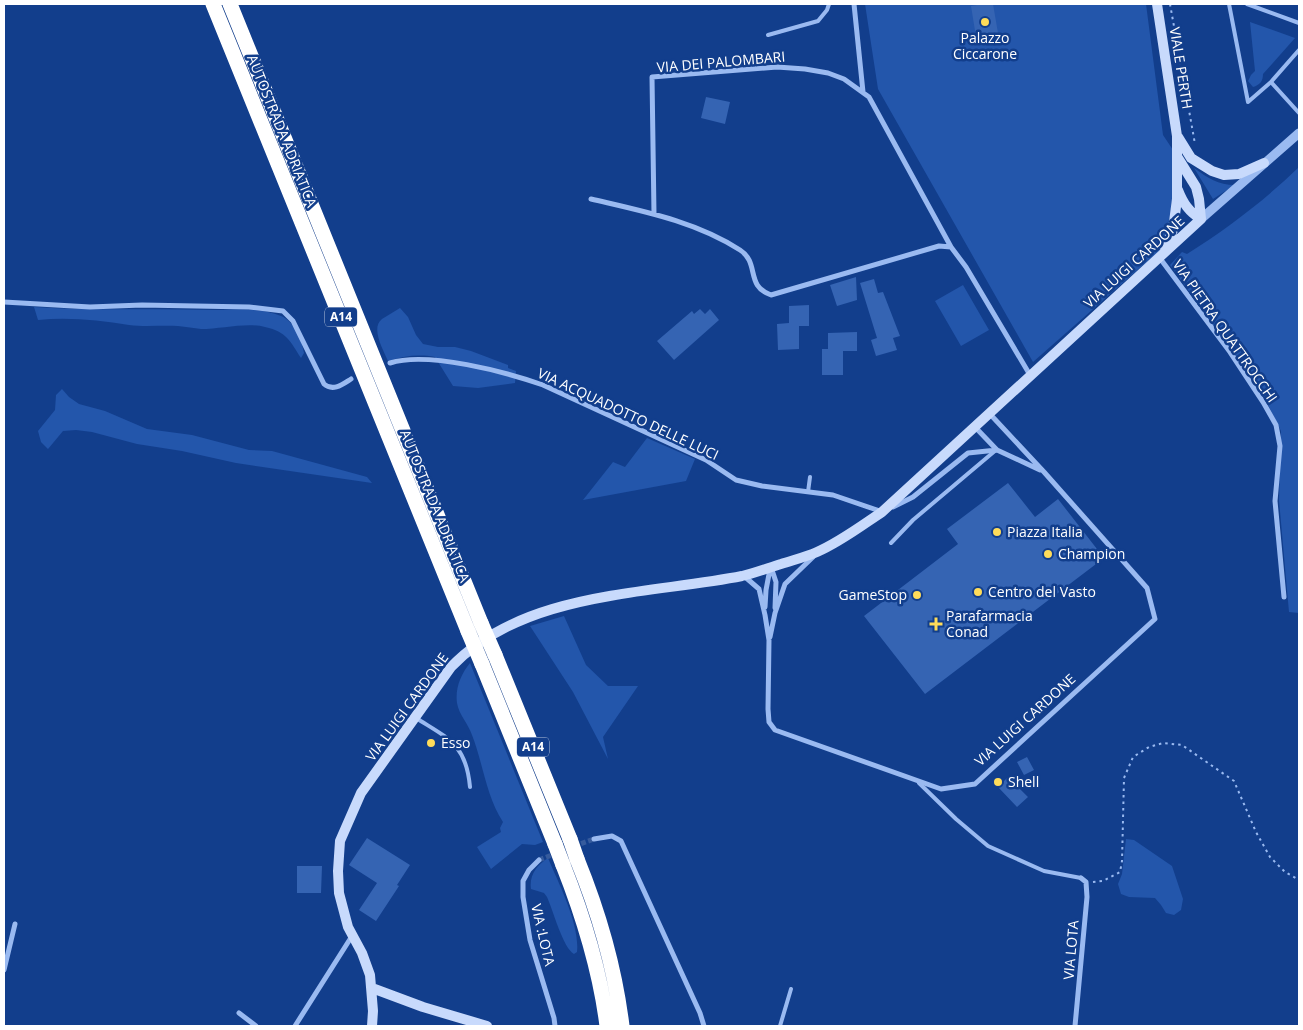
<svg xmlns="http://www.w3.org/2000/svg" width="1303" height="1030" font-family="'Open Sans',sans-serif">
  <style>
    .green { fill: #2356ab }
    .building { fill: #3564b3 }
    .lines { fill: none; stroke-linecap: round; stroke-linejoin: round }
    .minor-tunnel { stroke: #365b9d; stroke-width: 5; stroke-dasharray: 5 2.5; stroke-linecap: butt }
    .path { stroke: #9abaf1; stroke-width: 2; stroke-dasharray: 2.5 4; stroke-linecap: butt }
    .service { stroke: #9abaf1; stroke-width: 4 }
    .minor { stroke: #9abaf1; stroke-width: 5 }
    .tertiary { stroke: #9abaf1; stroke-width: 9 }
    .secondary { stroke: #c8dafc; stroke-width: 10 }
    .motorway { stroke: #fff; stroke-width: 15 }
    .motorway-bridge { stroke: #fff; stroke-width: 15 }
    .poi-dot { fill: #ffdc5a; stroke: #123e8c; stroke-width: 2 }
    .labels { text-anchor: middle; stroke-width: 5; stroke-linejoin: round; paint-order: stroke }
    .shield { fill: #123e8c; stroke: #b8c5dc; stroke-width: 1 }
    .shield-label { font-size: 12px; font-weight: bold; fill: #fff }
    .poi-label { font-size: 14px; fill: #fff; stroke: #123e8c; text-anchor: start }
    .street-label { font-size: 14px; fill: #fff; stroke: #123e8c }
  </style>
  <rect width="100%" height="100%" fill="#123e8c"/>
  <path class="green" d="M865,4h281l17,131 14,21 -10,88 -134,118 -155,-273z
    M1250,22l45,16 -32,36c0,7 -3,11 -10,13l-5,-6 3,-6 4,-4z
    M1299,167v446l-10,-1 -10,-112 2,-69 -19,-38 -92,-128 12,-13 5,2c41,-26 78,-54 112,-87z
    M1194,168c14,10 24,17 41,17l-22,14z
    M963,285l26,45 -28,16 -26,-45z
    M34,307c59,4 119,1 179,3 21,0 48,-3 68,6 13,5 21,24 23,37l-3,5c-11,-17 -14,-26 -36,-31 -18,-5 -44,2 -64,2 -7,-1 -15,-2 -23,-3 -16,-1 -33,1 -49,-1 -30,-5 -61,-8 -91,-5z
    M400,308l8,9 8,18 7,9 15,3h17l16,4 37,14v3l8,3 -1,12 -37,5 -25,-2 -18,-29c-17,-3 -31,-1 -47,4 -4,-10 -18,-33 -6,-42 6,-4 12,-7 18,-11z
    M62,389l7,8 10,7 26,7 42,18 45,6 57,15 23,1 95,26 5,6 -136,-20 -54,-12 -45,-7 -45,-12 -16,-2 -13,1 -15,18 -7,-7 -3,-11 17,-21 1,-15z
    M647,438l48,21 -9,22 -103,19 30,-38 12,5z
    M564,616l22,49 22,21h30l-35,51 5,22 -35,-67 -43,-66z
    M470,663l73,179 -8,3 -13,-1 -31,25 -14,-22 24,-15 -1,-4 3,-6c-17,-26 -20,-59 -31,-87 -4,-12 -13,-20 -15,-32 -2,-15 4,-29 13,-40z
    M1126,839l8,1 38,26 11,33 -2,11 -7,5 -8,-2 -5,-8 -6,-7 -26,-1 -8,-3 -3,-10 4,-10z
    M548,858c11,26 32,67 29,94l-3,2c-11,-6 -21,-44 -27,-57l-3,-4 -13,-4c-2,-14 6,-24 17,-31z"/>
  <path class="building" d="M983,4h10l6,35 -22,4 -6,-37z
    M706,97l24,5 -5,22 -24,-6z
    M856,277l1,23 -20,6 -7,-21z
    M874,279l4,14 5,-1 17,44 -7,2 4,12 -21,6 -5,-16 6,-2 -17,-55z
    M809,305v21h-10v23l-21,1 -1,-26 12,-1v-17z
    M700,309l5,5 5,-5 9,11 -45,40 -17,-19 35,-30 2,3z
    M857,332v19h-14v24h-21v-26h6v-16z
    M1008,483l27,34 23,-18 46,59 -179,136 -61,-78 94,-72 -11,-15z
    M1027,757l7,13 -10,5 -7,-13z
    M1008,777l20,20 -11,10 -19,-20z
    M367,838l43,27 -13,20 2,1 -23,35 -17,-11 18,-27 -28,-18z
    M297,866h25l-1,27h-24z"/>
  <g class="lines">
    <path class="minor-tunnel" d="M574,846l20,-7
      M539,860l18,-7"/>
    <path class="path" d="M1170,4l25,140
      M1093,882l10,-1 17,-9 2,-11 2,-83 9,-21 16,-10 14,-4 19,2 52,36 22,51 14,25 15,15 14,8"/>
    <path class="service" d="M1229,4l19,98 23,-20 28,-32
      M1247,4l52,19
      M768,35l50,-14 9,-11 2,-6
      M1271,82l28,31
      M808,492l2,-15
      M891,543l22,-23 83,-70
      M416,718c33,21 50,26 54,69
      M919,783l37,36 32,27 56,25 37,7
      M780,1026l11,-37"/>
    <path class="minor" d="M854,4l9,88
      M591,199c51,12 104,22 149,51 20,13 5,36 31,45l168,-49 12,1 15,20 64,108
      M654,214l-2,-137 125,-10 28,2 23,4 16,6 25,18 82,150
      M1159,257l71,95 33,50 13,23 4,21 -5,55 9,96
      M4,302l86,5 52,-2 107,2 34,4 10,10 31,63c9,8 19,0 27,-5
      M390,363c38,-12 116,9 153,22l163,75 30,20 26,6 71,9 47,16
      M975,427l22,23 43,20
      M893,507l20,-10 55,-44 29,-3
      M771,567l5,15 -1,26
      M744,576l15,13 6,26 4,25 -1,69 1,13 6,8 166,59 34,-5 180,-165 -8,-31 -103,-116 -55,-59
      M765,607l1,-17 4,-21
      M770,637l5,-24 10,-29 28,-27
      M594,839l18,-3 9,5 79,172 4,13
      M539,860l-10,10 -6,11v16l7,43 24,78 1,8
      M4,970l11,-46
      M239,1013l17,13
      M295,1026l57,-90
      M1075,1026l12,-129 -1,-15 -5,-4"/>
    <path class="tertiary" d="M1201,219l98,-86"/>
    <path class="secondary" d="M1157,4l20,132v63l-4,31 -8,18
      M1178,137l13,21 21,13 12,4 15,-1 25,-11
      M1178,158l18,29 3,12 2,20
      M1178,190c5,13 11,22 23,29
      M372,988l51,19 64,19
      M372,1026l1,-15 -3,-36 -8,-22 -14,-26 -9,-34 -1,-22 2,-30 21,-48 90,-126c73,-76 195,-72 291,-91 13,-3 26,-8 39,-12 12,-4 25,-7 36,-12 23,-10 44,-26 65,-40l319,-293"/>
    <path class="motorway" d="M213,4l255,627
      M230,4l251,619
      M495,655l75,184
      M482,664l73,180
      M577,859c22,54 38,109 45,167
      M563,865c21,53 37,105 44,161"/>
    <path class="motorway-bridge" d="M481,623l14,32
      M468,631l14,33
      M570,839l7,20
      M555,844l8,21"/>
  </g>
  <g class="poi-dot">
    <circle cx="985" cy="22" r="5"/>
    <circle cx="997" cy="532" r="5"/>
    <circle cx="1048" cy="554" r="5"/>
    <circle cx="978" cy="592" r="5"/>
    <circle cx="917" cy="595" r="5"/>
    <path d="M933.5 616.5h5v5h5v5h-5v5h-5v-5h-5v-5h5z"/>
    <circle cx="431" cy="743" r="5"/>
    <circle cx="998" cy="782" r="5"/>
  </g>
  <g class="labels">
    <g class="shield">
      <rect x="325" y="307.5" width="32" height="19" rx="4"/>
      <rect x="517" y="737.5" width="32" height="19" rx="4"/>
    </g>
    <g class="shield-label">
      <text x="341" y="321">A14</text>
      <text x="533" y="751">A14</text>
    </g>
    <g class="poi-label">
      <text x="985" y="43" text-anchor="middle">Palazzo<tspan x="985" dy="16">Ciccarone</tspan></text>
      <text x="1007" y="537">Piazza Italia</text>
      <text x="1058" y="559">Champion</text>
      <text x="988" y="597">Centro del Vasto</text>
      <text x="907" y="600" text-anchor="end">GameStop</text>
      <text x="946" y="621">Parafarmacia<tspan x="946" dy="16">Conad</tspan></text>
      <text x="441" y="748">Esso</text>
      <text x="1008" y="787">Shell</text>
    </g>
    <g class="street-label">
      <text transform="translate(721 62) rotate(-5)" y="5">VIA DEI PALOMBARI</text>
      <text transform="translate(1181 68) rotate(81)" y="5">VIALE PERTH</text>
      <text transform="translate(282 131) rotate(68)" y="5">AUTOSTRADA ADRIATICA</text>
      <text transform="translate(1134 262) rotate(-42)" y="5">VIA LUIGI CARDONE</text>
      <text transform="translate(1225 331) rotate(55)" y="5">VIA PIETRA QUATTROCCHI</text>
      <text transform="translate(628 414) rotate(25)" y="5">VIA ACQUADOTTO DELLE LUCI</text>
      <text transform="translate(435 506) rotate(68)" y="5">AUTOSTRADA ADRIATICA</text>
      <text transform="translate(407 707) rotate(-54)" y="5">VIA LUIGI CARDONE</text>
      <text transform="translate(1025 720) rotate(-42)" y="5">VIA LUIGI CARDONE</text>
      <text transform="translate(543 935) rotate(77)" y="5">VIA :LOTA</text>
      <text transform="translate(1071 950) rotate(-85)" y="5">VIA LOTA</text>
    </g>
  </g>
  <rect width="1303" height="1030" fill="none" stroke="#ffffff" stroke-width="10"/>
</svg>
